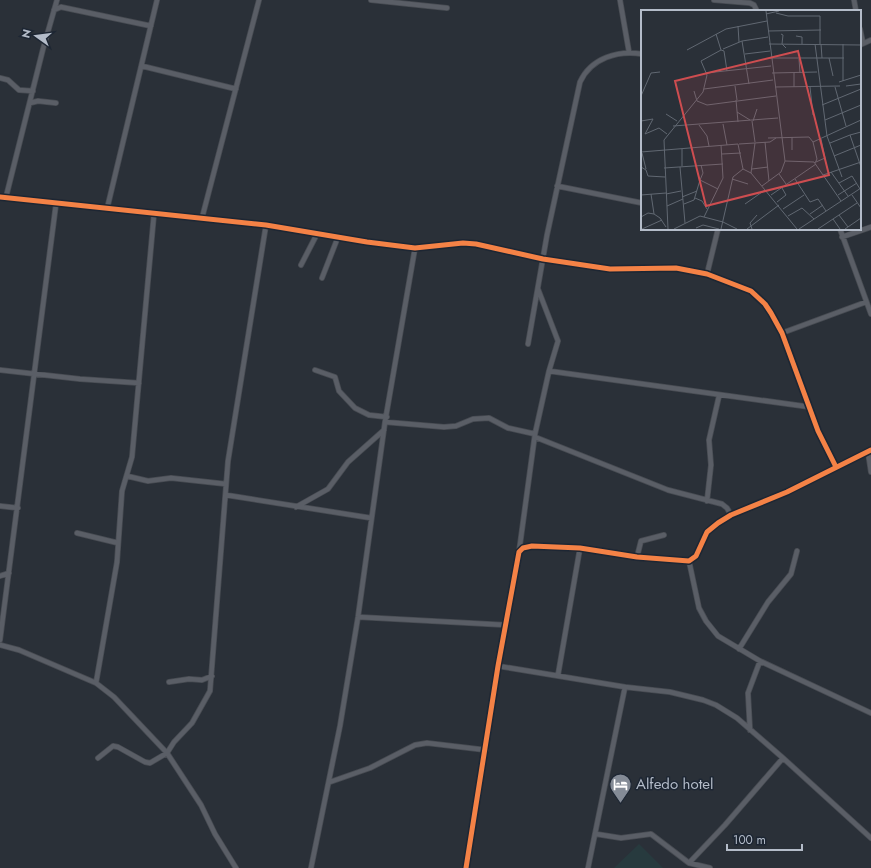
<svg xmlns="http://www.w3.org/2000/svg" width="871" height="868" font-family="Jost,sans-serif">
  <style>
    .green { fill: #273a3e }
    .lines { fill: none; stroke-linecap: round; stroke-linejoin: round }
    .minor-casing { stroke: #484c53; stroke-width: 6 }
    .tertiary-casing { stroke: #484c53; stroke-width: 7 }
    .minor { stroke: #5a5e66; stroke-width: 4.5 }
    .tertiary { stroke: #5a5e66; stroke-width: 5.5 }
    .cycleway-casing { stroke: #1d2633; stroke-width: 8 }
    .cycleway { stroke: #f48246; stroke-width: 5 }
    .labels { text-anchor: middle; stroke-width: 3; stroke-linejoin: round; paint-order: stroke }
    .poi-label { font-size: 15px; fill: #b4bcc9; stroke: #1d2633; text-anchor: start }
    .inset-road { fill: none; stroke: #616872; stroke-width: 1 }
    .view { fill: #ce4d50; fill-opacity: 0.15; stroke: #ce4d50; stroke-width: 2 }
    .inset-edge { fill: none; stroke: #b4bcc9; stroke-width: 2 }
  </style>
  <rect width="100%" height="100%" fill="#2a3038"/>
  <path class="green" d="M639,844l24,24h-49z"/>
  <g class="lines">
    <defs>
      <path id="minor" d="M371,0l76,8
        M620,0l9,52
        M714,0l36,3 4,2 3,6
        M854,0l2,11
        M54,10l7,-3 90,19
        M860,29l3,14
        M860,45l11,-5
        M142,66l94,23
        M0,78l8,2 11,10 14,1
        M30,103l8,-2 18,2
        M557,186l85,17
        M0,197l266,28 101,17 48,6 48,-5 13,1 67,15 67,10 66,-1 31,6 44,17 14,13 6,9 11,20 36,98 18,36
        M6,197l37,-148 14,-49
        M107,209l50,-209
        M202,218l57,-218
        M840,229l31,85
        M842,237l29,-10
        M301,265l16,-31
        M707,274l11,-45
        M322,278l16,-41
        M782,333l84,-31
        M528,344l19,-109 33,-153c11,-24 38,-32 62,-28
        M0,370l80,9 59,4
        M315,370l20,7 4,14 16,17 14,7 18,2
        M549,371l261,36
        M385,422l59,5 12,-1 17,-7 16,-1 19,10 27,6
        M535,437l133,53 54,14 5,4 4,7
        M868,452l3,20
        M127,476l21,5 23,-3 55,6
        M226,495l145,23
        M707,501l4,-36 -2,-25 10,-44
        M0,506l18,2
        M296,507l32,-18 20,-27 36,-32
        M77,533l41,10
        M519,552l16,-118 14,-63 9,-30 -20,-52
        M637,557l4,-16 23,-6
        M689,561l10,47 7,13 12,15 42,25 111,52
        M0,576l9,-3
        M358,617l148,8
        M0,640l56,-436
        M0,645l19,5 77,33 18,14 53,56 34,52 14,29 21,34
        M739,649l29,-47 23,-28 6,-23
        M498,666l127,21 45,5 33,8 13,5 21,13 46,40 88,80
        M558,675l22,-127
        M169,682l20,-3 13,1 10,-4
        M96,683l21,-121 5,-71 10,-34 22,-243
        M750,730l-2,-37 12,-32
        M98,758l15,-12 5,1 27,15 5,1 17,-10 7,-11 18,-19 18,-32 18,-230 38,-236
        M330,782l40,-14 45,-23 12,-2 59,7
        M596,834l25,4 30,-4 38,29 36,-38 58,-67
        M689,863l21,5
        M311,868l29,-142 18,-109 27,-195 30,-174
        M588,868l37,-181"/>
      <path id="tertiary" d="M466,868l32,-202 21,-114 4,-4 9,-2 48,2 57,9 52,4 7,-5 11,-24 11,-9 13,-8 56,-23 84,-42"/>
    </defs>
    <use href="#minor" class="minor-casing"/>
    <use href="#tertiary" class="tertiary-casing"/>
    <use href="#minor" class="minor"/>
    <use href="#tertiary" class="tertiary"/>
    <defs>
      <path id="cycleway" d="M0,197l266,28 101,17 48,6 48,-5 13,1 67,15 67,10 66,-1 31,6 44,17 14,13 6,9 11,20 36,98 18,36
        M466,868l32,-202 21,-114 4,-4 9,-2 48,2 57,9 52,4 7,-5 11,-24 11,-9 13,-8 56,-23 84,-42"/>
    </defs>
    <use href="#cycleway" class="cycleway-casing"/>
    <use href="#cycleway" class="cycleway"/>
  </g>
  <defs>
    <symbol id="hotel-pin" viewBox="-11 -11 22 30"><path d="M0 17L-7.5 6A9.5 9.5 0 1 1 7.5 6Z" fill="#848b96" stroke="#1d2633"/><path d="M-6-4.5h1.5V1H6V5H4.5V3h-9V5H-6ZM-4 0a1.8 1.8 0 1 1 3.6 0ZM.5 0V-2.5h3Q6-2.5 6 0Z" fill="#fff"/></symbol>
  </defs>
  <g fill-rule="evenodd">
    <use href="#hotel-pin" x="608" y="772" width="25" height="34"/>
  </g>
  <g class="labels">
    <g class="poi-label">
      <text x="636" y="789">Alfedo hotel</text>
    </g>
  </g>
  <g transform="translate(641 10)">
    <rect width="220" height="220" fill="#2a3038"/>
    <path class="inset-road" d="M135,3l12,3h32v28M125,4l13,-3M97,16l1,16M127,21l53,-1M140,24l2,1 -1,9 4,4M155,26l6,1v7M128,34l92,1M174,34l12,92 15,41M180,34l1,14M202,34v37M82,39l19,-8M46,40l39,-21 41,-8M80,40l3,1 3,20M104,44l25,-3M129,48h74M188,48l4,18M158,49l1,14M65,63l65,-7M131,63l45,-1M153,63v14M198,72l22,-7M108,74l-7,-43 26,-4M94,76l2,14M205,76l15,-2M134,77l65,-1M169,77l3,28M194,77l11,39M63,79l69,-9M53,81l3,10 10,4 69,-9M0,86l10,-23 9,-1M95,90l2,22M181,95l39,-16M96,102l13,8M25,104l11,7M184,110l36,-15M0,111l12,-2 -8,15 14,-6 8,6M111,111l3,21M112,111l4,-12M82,114l4,21M58,115l8,11 2,10M32,116l105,-8M220,122l-11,3 11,32M151,127v13M127,128l41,-1 4,5 4,17 -2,4M124,132l4,39M172,132l48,-22M189,133l20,-8M98,134l31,-2 6,-4M41,139v17M0,142l97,-8 5,25 8,4 46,56M1,143l4,16M81,144l19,-1M193,146l27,-11M144,151l29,1 27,39M175,152l9,-4 -4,-19M60,155l2,8 -3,7 18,9M0,157l5,3 2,6 17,1M39,157l5,56M23,158l59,-4M111,159l16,-2M190,162l17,24M110,163l4,-30M138,164l7,10M182,165l38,-13M91,169l16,5M154,169l15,23 8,-3 8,12M198,173l13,-7 8,13M121,176l19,-14 4,-11 -19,-150M10,184l3,20M25,184l15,-3M0,185l25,-2M130,185l45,-31M197,185l19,-12M211,185l9,13M41,187l15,-6M54,188l7,3 5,8M136,192l9,-7 -4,-7M43,194l10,-4 6,-20M104,194l20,-14M26,196l16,-7M142,199l21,-14M169,204l13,-9M198,205l9,12M147,206l14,-8 12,11M0,207l7,-4 6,1 6,4 6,9M63,207l19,-39 -2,-33M192,209l7,10M55,218l7,-3 16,4M1,219l20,-9M27,219l-4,-89 39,-48 4,-17 -6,-14 20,-11 -5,-16M33,219l26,-13 23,6 14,7M80,219l12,-52 10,-8M106,219l32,-24M111,219l-2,-6 7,-8M158,219l62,-41M177,219l39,-26M204,219l16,-11"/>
    <path class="view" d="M157,41l31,124 -123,31 -31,-125z"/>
    <rect width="220" height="220" class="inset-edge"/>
  </g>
  <g transform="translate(36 36) rotate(284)" stroke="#1d2633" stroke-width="3" paint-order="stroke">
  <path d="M0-3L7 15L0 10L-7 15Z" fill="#b4bcc9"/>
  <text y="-6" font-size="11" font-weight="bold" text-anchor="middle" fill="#b4bcc9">N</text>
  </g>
  <path d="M727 844v6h75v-6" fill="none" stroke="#b4bcc9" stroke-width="2"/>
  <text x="733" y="844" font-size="12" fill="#b4bcc9" stroke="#1d2633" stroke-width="3" paint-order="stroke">100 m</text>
</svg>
